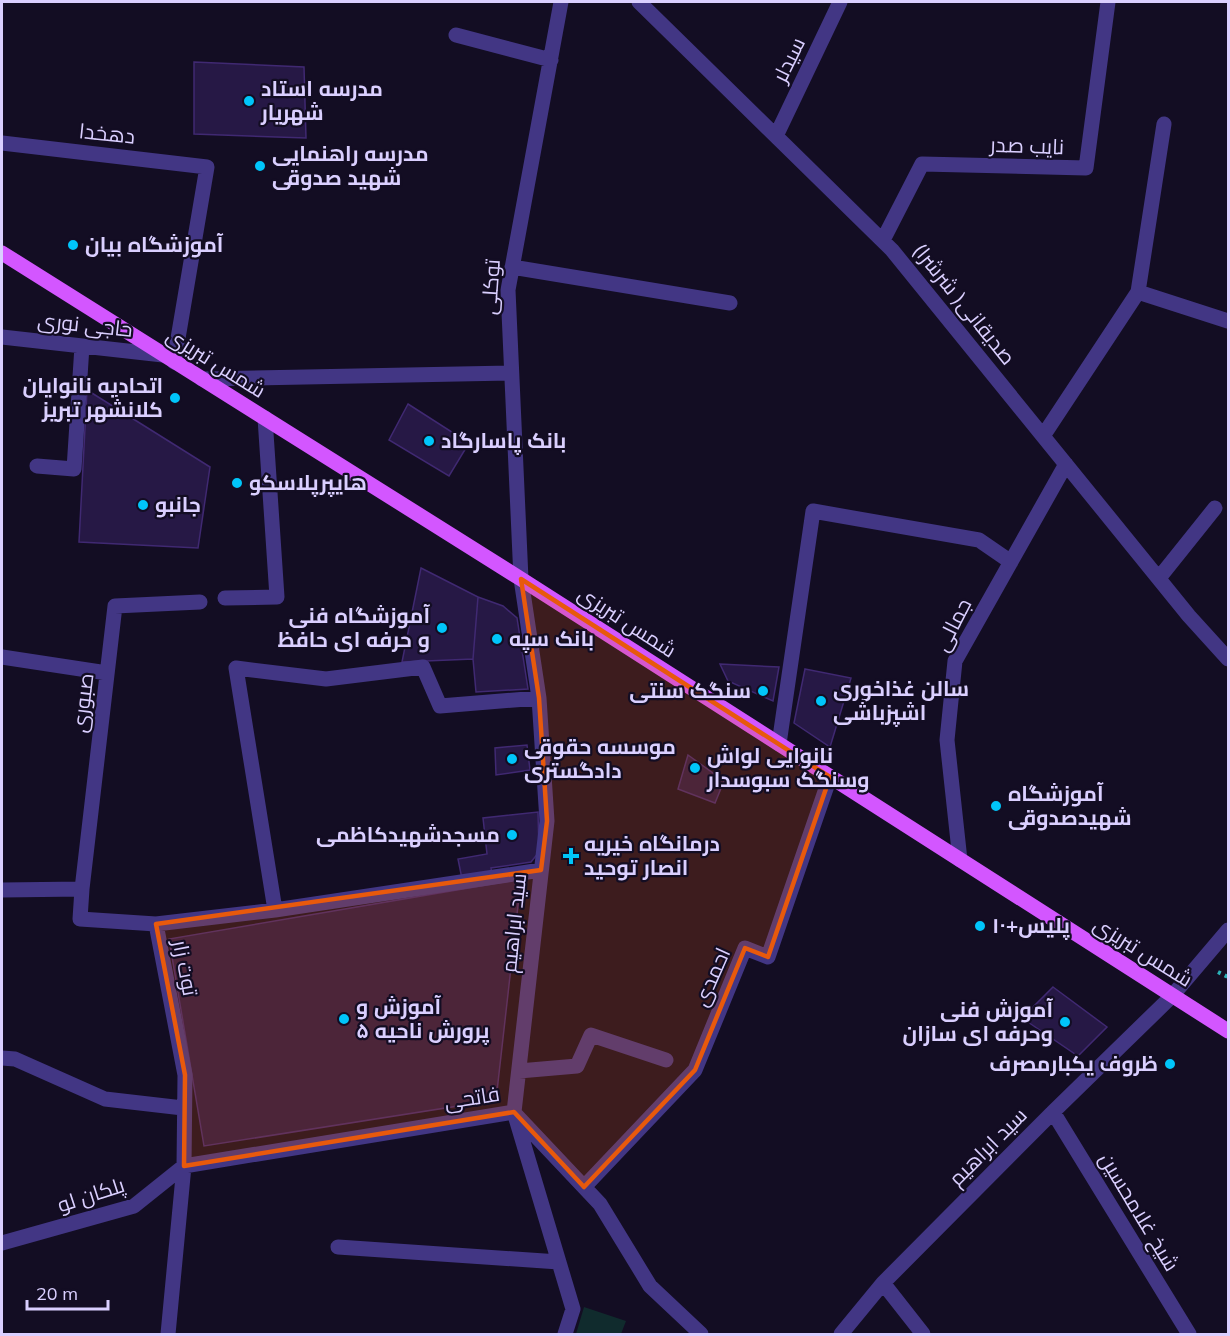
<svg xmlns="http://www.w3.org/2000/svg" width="1230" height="1336" font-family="Mulish,Cairo,sans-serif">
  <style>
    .green { fill: #102b2d }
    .building { fill: #261845; stroke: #402972; stroke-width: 1.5 }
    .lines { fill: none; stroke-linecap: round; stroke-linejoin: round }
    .path { stroke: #2ab1b8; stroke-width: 4; stroke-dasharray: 3 4.5; stroke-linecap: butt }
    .minor { stroke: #423684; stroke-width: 15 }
    .major { stroke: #d356ff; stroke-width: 15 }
    .marked { fill: #e8590c; fill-opacity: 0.2; stroke: #e8590c; stroke-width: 4.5; stroke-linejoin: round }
    .poi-dot { fill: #00c5fa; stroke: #130d23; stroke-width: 2 }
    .labels { text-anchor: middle; stroke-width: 4.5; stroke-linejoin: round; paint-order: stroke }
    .street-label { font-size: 21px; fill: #dacfff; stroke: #130d23 }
    .poi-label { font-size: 21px; font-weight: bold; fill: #dacfff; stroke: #130d23; text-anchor: start }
  </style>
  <rect width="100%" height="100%" fill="#130d23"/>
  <path class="green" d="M584,1307l42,14 -5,13h-45z"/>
  <path class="building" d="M194,62l110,5 2,71 -112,-4z
    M87,390l123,77 -12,81 -119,-6z
    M408,404l61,39 -20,33 -60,-36z
    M421,568l57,29 -5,62 -71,3z
    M478,597l25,9 14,12 11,71 -52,3 -3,-33z
    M720,664l59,3 -6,34 -45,-20z
    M805,669l46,9 -21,69 -36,-24z
    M527,745l3,25 -34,5 -1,-27z
    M688,755l36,26 -9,22 -37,-14z
    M538,812l1,40 -8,10 -40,6 1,6 -30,5 -4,-20 29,-5 -4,-36z
    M521,879l-25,221 -292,46 -35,-207z
    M1053,987l54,40 -29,29 -56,-38z"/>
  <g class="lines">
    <path class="path" d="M1218,972l10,5"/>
    <path class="minor" d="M561,2l-53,288 13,289 18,119 8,123 -33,291 59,197 -8,25
      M639,2l253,248 297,366 39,43
      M456,35l95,25
      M776,136l64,-134
      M2,143l205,24 -33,195
      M883,240l39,-76 164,4 22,-166
      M512,267l218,36
      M1138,292l90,29
      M2,337l161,18
      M202,379l309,-6
      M1043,436l95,-144 26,-168
      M37,466l37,3 8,-123
      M1159,578l56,-70
      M225,598l52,-1 -12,-179
      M2,657l105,16
      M779,744l34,-233 166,29 32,22
      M960,860l-13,-120 8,-79 111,-197
      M82,889l33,-283 85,-4
      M2,890l80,-1 -2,30 76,5
      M275,910l-39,-242 90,11 97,-12 17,39 99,-8
      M2,1058l13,1 90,40 78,9
      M519,1071l58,-5 14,-31 75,25
      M1053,1112l136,222
      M516,1115l84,89 50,82 51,48
      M584,1187l111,-117 50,-122 23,9 62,-180
      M2,1243l132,-37 50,-40 330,-54
      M338,1247l221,15
      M883,1283l40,51
      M168,1334l16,-168 1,-91 -29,-151 119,-14 266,-40
      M841,1334l42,-51 170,-171 119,-116 56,-66"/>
    <path class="major" d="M2,253l519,326 707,452"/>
  </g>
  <path class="marked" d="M521,579l309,198 -62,180 -23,-9 -50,122 -111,117 -70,-75 -330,54 1,-91 -29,-151 385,-54 6,-49 -8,-123z"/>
  <g class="poi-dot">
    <circle cx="249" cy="101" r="6"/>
    <circle cx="260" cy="166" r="6"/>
    <circle cx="73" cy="245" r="6"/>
    <circle cx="175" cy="398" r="6"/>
    <circle cx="429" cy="441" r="6"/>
    <circle cx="237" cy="483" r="6"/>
    <circle cx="143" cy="505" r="6"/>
    <circle cx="442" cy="628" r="6"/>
    <circle cx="497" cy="639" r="6"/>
    <circle cx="763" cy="691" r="6"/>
    <circle cx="821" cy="701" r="6"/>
    <circle cx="512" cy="759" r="6"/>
    <circle cx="695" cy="768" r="6"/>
    <circle cx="996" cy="806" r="6"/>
    <circle cx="512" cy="835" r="6"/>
    <path d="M568 847h6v6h6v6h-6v6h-6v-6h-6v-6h6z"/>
    <circle cx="980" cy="926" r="6"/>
    <circle cx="344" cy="1019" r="6"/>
    <circle cx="1065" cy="1022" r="6"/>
    <circle cx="1170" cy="1064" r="6"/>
  </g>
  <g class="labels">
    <g class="street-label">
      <text transform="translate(789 60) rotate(-64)" y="7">سیدلر</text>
      <text transform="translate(107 134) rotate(6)" y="7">دهخدا</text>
      <text transform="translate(1027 146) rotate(2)" y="7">نایب صدر</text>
      <text transform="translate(491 287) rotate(-86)" y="7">توکلی</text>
      <text transform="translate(964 304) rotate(51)" y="7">(شرشرا )صدیقانی</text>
      <text transform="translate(85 325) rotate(6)" y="7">حاجی نوری</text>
      <text transform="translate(216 363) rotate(32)" y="7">شمس تبریزی</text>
      <text transform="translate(627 622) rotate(33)" y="7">شمس تبریزی</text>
      <text transform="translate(953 625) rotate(-63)" y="7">جمالی</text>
      <text transform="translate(83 703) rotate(-83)" y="7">صبوری</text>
      <text transform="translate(514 923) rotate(-84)" y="7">سید ابراهیم</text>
      <text transform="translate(1143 952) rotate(32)" y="7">شمس تبریزی</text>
      <text transform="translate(185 968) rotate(79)" y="7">توت زار</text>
      <text transform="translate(712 977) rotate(-66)" y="7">احمدی</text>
      <text transform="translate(472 1098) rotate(-9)" y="7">فاتحی</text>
      <text transform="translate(988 1147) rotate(-45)" y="7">سید ابراهیم</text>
      <text transform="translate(91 1195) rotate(-18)" y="7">پلکان لو</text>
      <text transform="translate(1139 1212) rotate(59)" y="7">شیخ غلامحسین</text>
    </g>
    <g class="poi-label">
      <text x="261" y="96">مدرسه استاد<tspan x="261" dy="24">شهریار</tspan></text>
      <text x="272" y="161">مدرسه راهنمایی<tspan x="272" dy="24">شهید صدوقی</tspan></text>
      <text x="85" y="252">آموزشگاه بیان</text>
      <text x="163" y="393" text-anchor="end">اتحادیه نانوایان<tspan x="163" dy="24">کلانشهر تبریز</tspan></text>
      <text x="441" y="448">بانک پاسارگاد</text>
      <text x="249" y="490">هایپرپلاسکو</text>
      <text x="155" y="512">جانبو</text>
      <text x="430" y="623" text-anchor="end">آموزشگاه فنی<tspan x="430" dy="24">و حرفه ای حافظ</tspan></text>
      <text x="509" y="646">بانک سپه</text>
      <text x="833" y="696">سالن غذاخوری<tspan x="833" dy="24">اشپزباشی</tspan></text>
      <text x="751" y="698" text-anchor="end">سنگک سنتی</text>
      <text x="524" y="754">موسسه حقوقی<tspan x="524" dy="24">دادگستری</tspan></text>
      <text x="707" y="763">نانوایی لواش<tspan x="707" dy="24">وسنگک سبوسدار</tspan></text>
      <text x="1008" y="801">آموزشگاه<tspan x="1008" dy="24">شهیدصدوقی</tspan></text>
      <text x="500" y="842" text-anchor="end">مسجدشهیدکاظمی</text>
      <text x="584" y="851">درمانگاه خیریه<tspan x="584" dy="24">انصار توحید</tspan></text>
      <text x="992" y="933">پلیس+۱۰</text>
      <text x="356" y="1014">آموزش و<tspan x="356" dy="24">پرورش ناحیه ۵</tspan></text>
      <text x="1053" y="1017" text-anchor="end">آموزش فنی<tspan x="1053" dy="24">وحرفه ای سازان</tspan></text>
      <text x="1158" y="1071" text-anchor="end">ظروف یکبارمصرف</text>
    </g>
  </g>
  <rect width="1230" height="1336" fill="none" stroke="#dacfff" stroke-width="6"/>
  <path d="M27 1300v9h81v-9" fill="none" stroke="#dacfff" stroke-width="3"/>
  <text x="36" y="1300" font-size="18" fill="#dacfff" stroke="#130d23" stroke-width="4.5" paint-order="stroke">20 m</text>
</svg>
